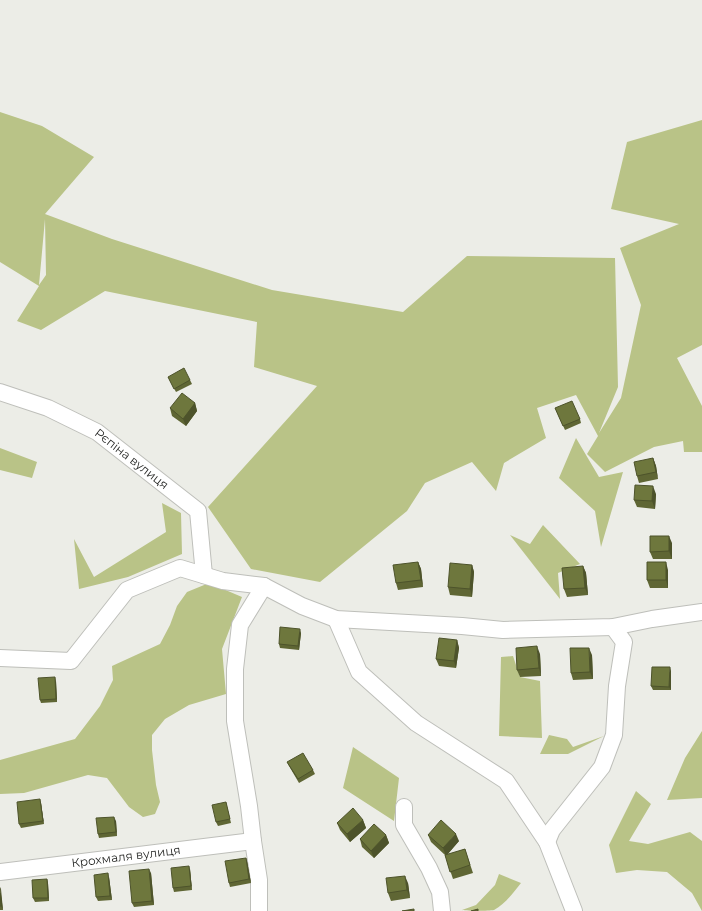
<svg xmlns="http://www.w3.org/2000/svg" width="702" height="911" font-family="Montserrat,sans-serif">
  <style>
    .forest { fill: #b9c387; fill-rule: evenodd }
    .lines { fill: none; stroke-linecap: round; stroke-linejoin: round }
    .minor-casing { stroke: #bebfba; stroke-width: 18 }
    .minor { stroke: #fff; stroke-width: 16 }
    .wall { fill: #5f6634 }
    .shaded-wall { fill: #4d532b }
    .building { fill: #6e773d; stroke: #4d532b }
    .labels { text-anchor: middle; stroke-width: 3; stroke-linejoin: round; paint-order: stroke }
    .street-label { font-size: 12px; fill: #1f201e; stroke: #f9fbf5 }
  </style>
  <rect width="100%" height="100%" fill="#ecede7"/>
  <path class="forest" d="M0,112l42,14 52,31 -49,57 67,25 160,51 131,22 64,-56 148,2 3,129 -19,46 22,-35 20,-93 -21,-57 59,-24 -68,-15 16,-67 75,-22v225l-25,13 25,48v46h-18l-1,-11 -29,6 -49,25 -18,-18 11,-18 -22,-41 -39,13 9,30 -42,25 -8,28 -24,-29 -47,21 -18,28 -87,71 -69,-13 -43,-62 109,-121 -63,-19 3,-45 -152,-31 -64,39 -24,-9 22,-35 -39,-24zM45,219l1,56 -7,10z
    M576,438l23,39 24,-5 -22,75 -6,-36 -36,-33z
    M0,448l37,14 -5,16 -32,-8z
    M162,503l19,10 1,41 -54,23 -49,12 -5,-50 20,38 72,-45z
    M543,525l37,39 -22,9 2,26 -50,-64 20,9z
    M209,583l33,14 -20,52 4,45 -37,11 -24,14 -13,16v15l4,35 4,17 -5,12 -12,3 -14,-10 -22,-29 -19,-3 -64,18 -24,1v-34l75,-21 25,-33 13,-26 -1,-14 48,-22 10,-19 7,-19 10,-14z
    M513,656l7,21 20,4 2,57 -43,-2 2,-79z
    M702,731v67l-35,2 18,-42z
    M549,735l18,4 6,8 31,-11 -36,18h-28z
    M353,747l46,31 -5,43 -51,-33z
    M636,791l15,13 -22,37 19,3 42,-12 12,9v70l-10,-18 -25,-21 -30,-2 -21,3 -7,-28z
    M499,874l22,9c-8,10 -16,21 -27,27 -6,1 -26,1 -32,0l14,-5 19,-20z"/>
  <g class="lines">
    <defs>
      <g id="minor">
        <path id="s1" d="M0,392l48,16 49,24 101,79 6,64"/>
        <path d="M336,619l23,53 57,51 90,58 41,61 27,69"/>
        <path d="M0,658l71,3 56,-71 53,-22 43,13 41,5 38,20 34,13 126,7 41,4 110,-3 39,-8 50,-7"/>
        <path d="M404,807v18l25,43 11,24 2,19"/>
        <path d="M547,842l5,-12 50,-63 12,-32 3,-49 7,-44 -11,-15"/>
        <path id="s2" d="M0,872l253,-31"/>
        <path d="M259,911v-31l-6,-39 -4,-35 -14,-85v-52l5,-44 24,-39"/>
      </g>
    </defs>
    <use href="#minor" class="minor-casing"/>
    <use href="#minor" class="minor"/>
  </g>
  <path class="wall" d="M168,377l22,3 2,4 -16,8z
    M195,403l2,8 -11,15 -14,-10 -2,-8z
    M555,408l25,11 1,4 -16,7z
    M653,458l3,8 2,13 -19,4 -2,-7z
    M656,494l-1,15 -18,-2 -3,-7z
    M672,543v16h-19l-3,-7z
    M418,562l3,7 2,18 -25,3 -2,-7z
    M472,565l2,7 -2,25 -22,-2 -2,-8z
    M583,566l3,7 2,22 -21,2 -3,-8z
    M668,570v18h-18l-3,-8z
    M301,633l-2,17 -19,-2 -1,-4z
    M457,640l2,8 -3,20 -17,-2 -3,-7z
    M540,654l1,22 -21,1 -3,-7z
    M592,655l1,24 -20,1 -2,-7z
    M671,671v19h-18l-2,-4z
    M56,681l1,21 -16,1 -1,-3z
    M287,762l26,8 2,4 -16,9 -10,-17z
    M226,802l5,21 -13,3 -2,-4z
    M41,803l3,21 -23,4 -2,-4z
    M363,820l3,8 -16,14 -10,-12 -3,-7z
    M116,821l1,15 -18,2 -1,-4z
    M386,835l3,8 -15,15 -12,-11 -2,-8z
    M428,835l31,6 -12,14 18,-6 8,24 -20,6 -8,-24 -14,-13z
    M246,858l1,3 4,22 -21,4 -1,-4z
    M190,869l2,21 -18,2 -1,-4z
    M151,873l3,32 -20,2 -2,-4z
    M109,877l3,23 -14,1 -2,-4z
    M47,879l1,4 1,18 -14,1 -2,-4z
    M408,883l2,15 -19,3 -3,-8z
    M0,887l3,23h-3z"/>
  <path class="shaded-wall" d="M195,403l2,8 -11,15 -3,-7z
    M653,458l3,8 2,13 -2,-7z
    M653,486l3,8 -1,15 -3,-8z
    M669,536l3,7v16l-3,-8z
    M418,562l3,7 2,18 -2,-7z
    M666,562l2,8v18l-2,-8z
    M472,565l2,7 -2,25 -2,-8z
    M583,566l3,7 2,22 -3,-7z
    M300,629l1,4 -2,17 -1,-4z
    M457,640l2,8 -3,20 -2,-7z
    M537,646l3,8 1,22 -2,-8z
    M589,648l3,7 1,24 -3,-7z
    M670,667l1,4v19l-2,-3z
    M55,677l1,4 1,21 -1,-3z
    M40,799l1,4 3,21 -1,-3z
    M114,817l2,4 1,15 -1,-4z
    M363,820l3,8 -16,14 -3,-8z
    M456,834l3,7 -13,15 -3,-8z
    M386,835l3,8 -15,15 -3,-7z
    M246,858l1,3 4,22 -2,-4z
    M189,866l1,3 2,21 -1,-4z
    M149,869l2,4 3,32 -2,-4z
    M108,873l1,4 3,23 -2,-4z
    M405,876l3,7 2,15 -3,-8z
    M47,879l1,4 1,18 -1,-3z
    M0,887l1,2 2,21 -2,-4z"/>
  <path class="building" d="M184,368l6,12 -16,9 -6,-12z
    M182,393l13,10 -12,16 -13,-11z
    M572,401l8,18 -17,7 -8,-18z
    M653,458l3,14 -19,4 -3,-14z
    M635,485l18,1 -1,15 -18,-1z
    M650,536h19v15l-19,1z
    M418,562l3,18 -25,3 -3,-18z
    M647,562h19v18h-19z
    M450,563l22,2 -2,24 -22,-2z
    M583,566l2,22 -21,1 -2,-21z
    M280,627l20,2 -2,17 -19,-2z
    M439,638l18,2 -3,21 -18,-2z
    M537,646l2,22 -22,2 -1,-22z
    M570,648h19l1,24 -19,1z
    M652,667h18l-1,20 -18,-1z
    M55,677l1,22 -16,1 -2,-22z
    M303,753l10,17 -15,9 -11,-17z
    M40,799l3,22 -24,3 -2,-22z
    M226,802l4,17 -14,3 -4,-17z
    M353,808l10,12 -16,14 -10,-11z
    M114,817l2,15 -18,2 -2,-16z
    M441,820l15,14 -13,14 -15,-13z
    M374,824l12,11 -15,16 -11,-12z
    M465,849l5,16 -20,7 -5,-17z
    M246,858l3,21 -20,4 -4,-22z
    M189,866l2,20 -18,2 -2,-20z
    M149,869l3,32 -20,2 -3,-32z
    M108,873l2,23 -14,1 -2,-22z
    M405,876l2,14 -19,3 -2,-15z
    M47,879l1,19h-15l-1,-18z
    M0,893l1,13h-1z
    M414,909v2h-12z
    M478,909v2h-7z"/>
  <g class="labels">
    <g class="street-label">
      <text dy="4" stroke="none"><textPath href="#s1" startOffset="149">Рєпіна вулиця</textPath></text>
      <text dy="4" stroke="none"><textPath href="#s2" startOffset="127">Крохмаля вулиця</textPath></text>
    </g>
  </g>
</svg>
